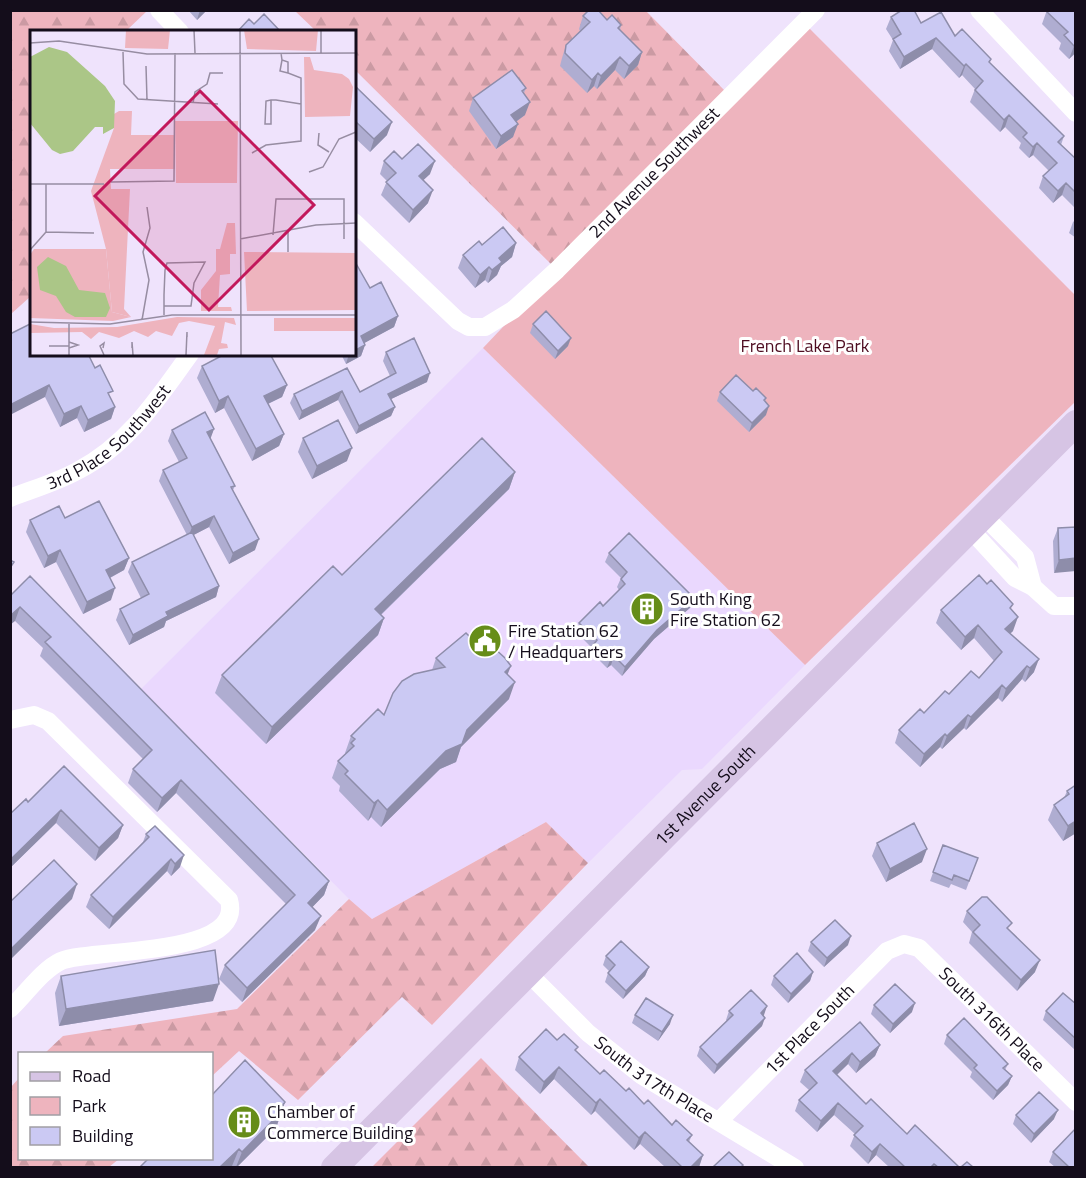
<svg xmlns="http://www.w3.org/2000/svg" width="1086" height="1178" font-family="'Titillium Web',sans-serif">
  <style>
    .built { fill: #ead8fe }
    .forest { fill: url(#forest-firs) }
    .green { fill: #eeb4be }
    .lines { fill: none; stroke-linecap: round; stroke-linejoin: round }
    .street { stroke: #fff; stroke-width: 18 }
    .secondary { stroke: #d6c4e4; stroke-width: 26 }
    .wall { fill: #afadd1 }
    .shaded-wall { fill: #8e8daa }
    .building { fill: #cbc9f3; stroke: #8e8daa; stroke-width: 1.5 }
    .labels { text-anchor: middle; stroke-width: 6; stroke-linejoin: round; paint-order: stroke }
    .street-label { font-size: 18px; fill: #140d1b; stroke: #fff }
    .park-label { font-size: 18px; fill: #4e0d21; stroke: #fff }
    .poi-label { font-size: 18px; fill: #140d1b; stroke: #fff; text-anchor: start }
    .inset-road { fill: none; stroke: #978da2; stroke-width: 1.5 }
    .view { fill: #c2185b; fill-opacity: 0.15; stroke: #c2185b; stroke-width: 3 }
    .inset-edge { fill: none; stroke: #140d1b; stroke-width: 3 }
  </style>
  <defs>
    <pattern id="forest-firs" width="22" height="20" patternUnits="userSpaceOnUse" patternTransform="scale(1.5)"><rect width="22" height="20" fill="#eeb4be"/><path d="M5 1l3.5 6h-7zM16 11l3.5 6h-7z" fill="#cb9aa3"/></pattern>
  </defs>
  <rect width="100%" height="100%" fill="#efe3fc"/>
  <path class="built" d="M483,348l322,317 -103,104 -20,1 -94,93 -42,-41 -174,97 -23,-20 -208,-210z"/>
  <path class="forest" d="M11,11h136l-21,20 -94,1 -1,264 -20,18z
    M295,11h351l84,85 -173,174 -203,-201v-37l-38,-1z
    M546,822l42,41 -156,162 -30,-28 -104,103 -59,-49 -27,25v-22l-167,-1 18,-17 174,-27 112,-110 23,20z
    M481,1058l108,109h-217z
    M19,1078l1,80 99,1 -10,8h-98v-80z"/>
  <path class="green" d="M804,23l271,272v107l-270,263 -322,-317 87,-92z"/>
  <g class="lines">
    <g class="street">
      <path d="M159,10l21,22"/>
      <path d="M979,10l97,103"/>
      <path id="s1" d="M354,222l104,99 11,6h16l28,-17 44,-40 259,-260"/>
      <path id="s2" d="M10,498c23,-9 48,-16 69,-28 50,-26 79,-72 111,-116"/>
      <path d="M969,528l46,50 18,9 -8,-30 -42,-42"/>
      <path d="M1033,587l21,19h22"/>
      <path d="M10,720l24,-5 14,6 181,179c16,58 -138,48 -168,61 -19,9 -36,34 -51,48"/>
      <path id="s3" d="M528,973l60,60 53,42 154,93"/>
      <path id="s4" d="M719,1121l168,-170 17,-7 15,4 157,154"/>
    </g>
    <path class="secondary" id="s5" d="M334,1168l742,-745"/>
  </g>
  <path class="wall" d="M188,10h19l-10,10z
    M1047,10h29v43l-7,6 -10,-10 2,-6 -19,-19z
    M583,16l24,4 14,5 -1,5 22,22 -4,13 -14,14 -9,-9 -18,19 -3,-3 -7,7 -27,-27 2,-8 4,-13 14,-14 -1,-2z
    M891,17l30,6 34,13 35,27 74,73 -3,9 15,14v50l-14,-14 -9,8 -14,-15 4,-12 6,-5 -16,-16 -4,3 -10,-10 2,-5 -16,-16 -5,5 -30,-30 5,-13 -13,-14 -3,3 -27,-29 -32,20 -11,-18 4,-11 -7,-11z
    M354,85l33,50 -17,17 -16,-15z
    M526,88l-2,5 1,22 -9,7 -3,15 -17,12 -27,-38 4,-13z
    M402,159l28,15 -7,6 5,23 -19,20 -28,-28 6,-14 -7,-7 4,-13z
    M1076,219v19l-7,-5 4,-11z
    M516,243l-4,14 -11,9 -4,9 -9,8 -3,-3 -10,8 -17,-20 5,-13 19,-10z
    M370,288l28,28 -4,11 -30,16 1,2 -4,11 -15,8 -5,-10h13z
    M533,324l35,22 -13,13 -25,-26z
    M10,334l100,63 5,10 -4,12 -27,13 -7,-14 -17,9 -15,-30z
    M386,352l41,30 -36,17 4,8 -4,9 -35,18 -18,-34 -39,20 -9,-17 4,-9 53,-26 13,24 30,-16 -7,-15z
    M202,366l85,19 -5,12 -14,7 16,30 -5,12 -27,15 -28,-53 -9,5 -18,-35z
    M753,391l13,7 -1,4 1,13 -17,17 -32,-31 3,-9z
    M214,429l-4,9 25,48 -2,4 22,60 -26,14 -20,-37 -16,8 26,51 -3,11 -50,24 -2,6 -35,18 -13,-25 4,-11 21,-11 -13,-26 4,-10 55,-27 -28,-54 4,-11 16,-8 -11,-21 4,-11z
    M303,438l44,23 -35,18 -14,-27z
    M515,472l-6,17 -128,126 3,3 -6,17 -112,109 -51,-51 7,-18 120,-100z
    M65,518l64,40 -5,12 -14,8 1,22 -28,14 -27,-52 -12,6 -18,-36 4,-12z
    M1076,527l-22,46 -1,-32 5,-13z
    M609,553l82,54 -37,32 -32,37 -11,-11 -4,3 -16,-16 1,-4 -16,-16 3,-9 24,-17 16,-16 -2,-3 4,-9 -16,-16z
    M10,596l319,285 -5,14 -12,12 3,23 -73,72 -23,-23 6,-14 61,-61 -110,-111 -19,19 -29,-29 5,-14 10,-10 -103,-103 3,-8 -28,-27z
    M941,610h70l2,21 -3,3 24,38 -9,10 -3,-3 -20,23 -4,-4 -32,32 -2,-2 -22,21 -2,-2 -20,20 -25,-24 4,-13 25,-17 55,-35 15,-17 -20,-23 -13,12 -25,-27z
    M436,658l71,16 2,25 -48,48 -5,15 -16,7 -59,58 -10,-10 -3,4 -29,-30 1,-5 -8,-8 6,-17 8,-7 -1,-1 6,-17 33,-21 48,-45z
    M1076,785v48l-13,8 -15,-21 6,-15 10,-7 3,-7z
    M28,802l95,23 -5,13 -23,23 -39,-38 -46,45v-54z
    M146,834l34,33 -9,9 -4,-5 -58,58 -23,-22 5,-12 52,-53z
    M877,843l45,19 -36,20 -14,-26z
    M943,845l35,13 -12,32 -15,-6 -2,4 -19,-7z
    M967,911l42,20 26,41 -18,19 -48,-48 3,-11 -9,-10z
    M811,942l37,3 -24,22 -16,-16z
    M606,956l43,11 -4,9 -22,23 -18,-17 3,-9 1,-2 -6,-6z
    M813,972l-3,9 -22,22 -17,-18 3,-9z
    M61,976l152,25 -154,25 -4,-33z
    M1076,1004v47l-33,-31 3,-9z
    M874,1005l38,7 -22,21 -19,-19z
    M729,1011l35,4 -2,11 -48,48 -17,-18 3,-9 27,-26 -1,-1z
    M635,1015l35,9 -12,17 -26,-18z
    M860,1022l20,23 -5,11 -19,17 -8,-9 -11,11 29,29 41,30 52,33h-70l-13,-12 -8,9 -18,-18 5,-12 -21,-19 -17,17 -22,-21 4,-11 10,-10 -9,-8 5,-12z
    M947,1035l61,29 -3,6 7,6 -4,9 -15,15 -23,-23 2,-5 -28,-28z
    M557,1040l19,12 24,22 44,30 28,21 20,10 -3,7 14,13 -4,12h-34l-25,-23 -6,6 -39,-39 -4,4 -37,-36 -14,15 -25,-24 4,-13z
    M285,1102l-9,26 -39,39h-3l-2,-1 -1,1h-90v-1z
    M1016,1115l38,4 -23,24 -18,-19z
    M1053,1152l23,15h-21l-6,-5z"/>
  <path class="shaded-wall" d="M200,10h7l-10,10z
    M936,38l-4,11 -32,20 4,-12z
    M1076,44l-1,9 -6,6 5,-13z
    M642,52l-4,13 -14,14 5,-13z
    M620,57l-5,13 -18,19 4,-13z
    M966,64l-4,11 -3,3 5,-12z
    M598,73l-4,13 -7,7 5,-13z
    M530,102l-5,13 -18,13 4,-13z
    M1009,115l-4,12 -5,5 4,-12z
    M392,122l-5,13 -17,17 4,-13z
    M518,124l-5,13 -17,12 5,-13z
    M1037,143l-4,12 -4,3 4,-11z
    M435,161l-5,13 -16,15 5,-13z
    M1066,183l-4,12 -9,8 5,-12z
    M433,190l-5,13 -19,20 4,-13z
    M516,243l-4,14 -11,9 -4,9 -9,8 4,-13 7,-12z
    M489,267l-4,13 -10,8 5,-13z
    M398,316l-4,11 -37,20 4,-11z
    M571,338l-3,8 -13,13 3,-8z
    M365,345l-4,11 -15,8 3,-10h5v-3z
    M430,373l-3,9 -42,20 3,-8z
    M49,385l-4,12 -35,18v-10z
    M287,385l-5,12 -23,11 5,-12z
    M342,391l-4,9 -39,20 3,-9z
    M228,396l-4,12 -9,5 4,-12z
    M81,406l-4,12 -17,9 4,-13z
    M769,406l-3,9 -17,17 3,-9z
    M115,407l-4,12 -27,13 4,-12z
    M395,407l-4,9 -35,18 3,-8z
    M214,429l-4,11 -3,-8z
    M284,434l-5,12 -27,15 4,-12z
    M352,448l-5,13 -35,18 5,-13z
    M515,472l-6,17 -140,137 6,-17z
    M214,516l-5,11 -21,11 4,-11z
    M259,539l-4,11 -26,14 4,-11z
    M60,550l-4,12 -12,6 4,-12z
    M129,558l-5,12 -22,12 4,-12z
    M1076,558v13l-22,2 5,-13z
    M219,586l-3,11 -50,24 -2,6 -35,18 4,-10 33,-23z
    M115,588l-4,12 -28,14 4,-12z
    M694,598l-3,9 -37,32 -32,37 3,-9 32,-37z
    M20,607l-5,14 -5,4v-9z
    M1018,617l-5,14 -13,11 5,-13z
    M384,618l-6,17 -112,109 6,-17z
    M978,625l-4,13 -13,12 4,-13z
    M614,656l-3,9 -4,3 3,-8z
    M1039,659l-5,13 -9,10 5,-14z
    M511,666l-7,17 1,-11z
    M1027,666l-5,13 -20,23 4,-13z
    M515,682l-6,17 -48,48 -5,15 -16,7 -59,58 6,-17z
    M1002,685l-4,13 -32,32 5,-13z
    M968,715l-4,13 -22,21 5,-13z
    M945,734l-5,13 -20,20 4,-13z
    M181,780l-5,13 -19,19 5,-14z
    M378,800l-7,17 -3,4 6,-18z
    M61,810l-5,13 -46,45v-8z
    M1076,821v12l-13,8 5,-15z
    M123,825l-5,13 -23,23 4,-13z
    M927,849l-5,13 -36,20 4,-13z
    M184,855l-4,12 -9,9 4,-12z
    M171,859l-4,12 -58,58 4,-12z
    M329,881l-5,14 -21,22 5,-14z
    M77,884l-5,15 -62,61v-10z
    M321,916l-6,14 -73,72 5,-14z
    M851,936l-3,9 -24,22 3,-9z
    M1040,960l-5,12 -18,19 4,-11z
    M649,967l-4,9 -22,23 3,-8z
    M813,972l-3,9 -22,22 3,-9z
    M219,984l-6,17 -154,25 7,-17z
    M915,1003l-3,9 -22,21 3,-9z
    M767,1006l-3,9 -7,7 4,-9z
    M673,1015l-3,9 -12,17 4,-9z
    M765,1018l-3,8 -48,48 3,-9z
    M880,1045l-5,11 -19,17 4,-11z
    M852,1053l-4,11 -19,18 4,-11z
    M559,1067l-5,12 -14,15 4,-12z
    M1012,1076l-4,9 -15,15 4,-9z
    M600,1099l-5,12 -4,4 5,-12z
    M285,1102l-9,26 -39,39h-1l6,-15z
    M838,1103l-4,12 -17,17 4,-11z
    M1058,1110l-4,9 -23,24 3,-9z
    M645,1132l-5,12 -6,6 5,-12z
    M880,1144l-4,11 -8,9 4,-12z
    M239,1149l-7,17 -1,1h-11z
    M703,1155l-4,12h-8z"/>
  <path class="building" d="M589,10h9l9,10 5,-5 9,10 -3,3 24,24 -13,14 -9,-9 -19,19 -3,-3 -6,7 -27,-27 1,-8 24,-23 -7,-6z
    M902,10h12l7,13 20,-11 14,24 7,-7 29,30 -2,3 75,74 -6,6 18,17v34l-10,-10 -8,8 -15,-15 14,-13 -20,-20 -4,4 -10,-10 4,-4 -18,-18 -5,5 -29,-30 8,-9 -17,-17 -2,2 -28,-28 -32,19 -11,-18 8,-5 -10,-17z
    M1076,10v34l-2,2 -10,-11 4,-3 -22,-21z
    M264,14l17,18h-44l12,-13 5,5z
    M512,70l14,18 -4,3 8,11 -19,13 7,9 -17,12 -28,-38z
    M354,85l38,37 -18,17 -20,-19z
    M418,144l17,17 -16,15 14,14 -20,20 -27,-28 10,-9 -12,-12 10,-10 8,8z
    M503,227l13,16 -17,15 3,4 -10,8 -3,-3 -9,8 -17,-20 16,-14 3,4z
    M354,260l16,28 11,-6 17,34 -37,20 4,9 -11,6z
    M546,311l25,27 -13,13 -25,-27z
    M32,323v31h56l7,14 5,-3 13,26 -5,2 7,14 -27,13 -7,-14 -17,8 -15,-29 -39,20v-71z
    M414,338l16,35 -42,21 7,13 -36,19 -17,-35 -40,20 -8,-17 53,-26 13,24 36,-19 -10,-21z
    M225,354h45l17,31 -23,11 20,38 -28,15 -28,-53 -9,5 -17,-35z
    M736,375l17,16 3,-3 10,10 -2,2 5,6 -17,17 -32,-31z
    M205,412l9,17 -7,3 28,54 -4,1 28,52 -26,14 -19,-37 -22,11 -29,-57 24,-12 -15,-28z
    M338,420l14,28 -35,18 -14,-28z
    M482,438l33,34 -140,137 9,9 -112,109 -50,-52 111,-109 9,9z
    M99,501l30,57 -23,12 9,18 -28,14 -27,-52 -12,6 -18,-36 29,-14 6,12z
    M1076,527v31l-17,2 -1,-32z
    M192,532l27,54 -53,26 2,4 -35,19 -13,-26 29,-15 -17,-32z
    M629,533l65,65 -37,32 -32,37 -11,-11 -4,4 -16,-16 3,-4 -18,-17 21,-21 3,4 22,-22 -4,-5 6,-7 -18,-19z
    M10,560l4,2 -4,6z
    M979,575l8,9 4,-4 22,24 -3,4 8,9 -13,12 34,30 -9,9 -3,-2 -21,23 -4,-4 -31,32 -3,-2 -21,21 -2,-2 -21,20 -25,-24 21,-21 4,4 21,-22 4,3 22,-23 8,7 23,-26 -24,-27 -13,12 -24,-27z
    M30,576l299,305 -21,22 13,13 -74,72 -22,-23 70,-70 -114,-115 -19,18 -29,-29 19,-19 -107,-108 6,-5 -31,-30 -10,9v-20z
    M466,633l10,10 6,-6 23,21 6,8 -6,6 10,10 -48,48 -5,14 -16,7 -59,59 -9,-10 -4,3 -29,-29 3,-3 -10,-10 16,-15 -3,-3 4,-4 -4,-3 27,-27 6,6 9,-22 9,-12 12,-7 31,-7 -9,-9z
    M64,766l59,59 -24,23 -38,-38 -51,50v-46l16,-15 2,3z
    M1076,785v36l-8,5 -14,-21 15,-11 -2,-3z
    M914,823l13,26 -37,20 -13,-26z
    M155,826l29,29 -9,9 -4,-5 -58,58 -22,-22 58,-58 -3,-3z
    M943,845l35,13 -9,23 -15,-6 -2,5 -19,-8z
    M54,860l23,24 -67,66v-48z
    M982,897h5l25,26 -5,5 33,32 -19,20 -48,-48 7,-7 -13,-14z
    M835,920l16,16 -24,22 -16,-16z
    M621,941l28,26 -23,24 -18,-18 7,-8 -9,-9z
    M215,950l4,34 -153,25 -5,-33z
    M797,953l16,19 -22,22 -17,-18z
    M895,984l20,19 -22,21 -19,-19z
    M751,990l16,16 -6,7 4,5 -48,47 -17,-18 33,-32 -4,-4z
    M1063,993l13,11v35l-30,-28z
    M646,998l27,17 -11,17 -27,-17z
    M964,1018l44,46 -5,4 9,8 -15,15 -23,-23 3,-3 -30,-30z
    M860,1022l20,23 -20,17 -8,-9 -19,18 33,33 5,-5 36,35 8,-9 44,42h-21l-4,-3 -3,3h-26l-25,-23 -8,8 -18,-17 9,-9 -25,-23 -17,18 -22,-21 18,-17 -12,-13z
    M546,1029l11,11 7,-6 14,13 -3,3 25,24 4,-4 22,21 3,-3 15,16 4,-4 24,25 4,-5 16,15 -5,5 16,15 -12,12h-9l-37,-35 -6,6 -39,-39 -4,4 -37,-36 -15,15 -25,-25z
    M245,1060l40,42 -5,6 3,2 -41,42 -3,-3 -19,18h-77l-2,-1 8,-8h63v-63z
    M1039,1092l19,18 -24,24 -18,-19z
    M1076,1128v39h-7l-16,-15z
    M729,1152l14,13 -2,2h-28z
    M967,1162l6,5h-12z"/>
  <defs>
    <symbol id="building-disc" viewBox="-11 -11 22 22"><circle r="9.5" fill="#668d19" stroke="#fff"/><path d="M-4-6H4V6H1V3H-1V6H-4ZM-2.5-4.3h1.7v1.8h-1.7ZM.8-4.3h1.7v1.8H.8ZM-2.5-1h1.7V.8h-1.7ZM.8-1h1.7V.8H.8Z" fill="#fff"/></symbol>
    <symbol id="civic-disc" viewBox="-11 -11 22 22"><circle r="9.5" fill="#668d19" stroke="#fff"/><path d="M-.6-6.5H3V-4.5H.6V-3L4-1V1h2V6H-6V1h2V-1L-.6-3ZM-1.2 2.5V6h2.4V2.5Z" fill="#fff"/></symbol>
  </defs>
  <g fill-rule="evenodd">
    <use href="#building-disc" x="628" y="590" width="38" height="38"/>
    <use href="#civic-disc" x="466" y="622" width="38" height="38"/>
    <use href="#building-disc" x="225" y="1103" width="38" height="38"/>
  </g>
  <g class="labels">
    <g class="street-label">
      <text dy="6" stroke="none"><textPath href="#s1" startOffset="402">2nd Avenue Southwest</textPath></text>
      <text dy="6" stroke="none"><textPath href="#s2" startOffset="118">3rd Place Southwest</textPath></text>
      <text dy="6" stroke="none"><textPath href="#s5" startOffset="526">1st Avenue South</textPath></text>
      <text dy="6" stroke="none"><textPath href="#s4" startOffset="375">South 316th Place</textPath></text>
      <text dy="6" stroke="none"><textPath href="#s4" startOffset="129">1st Place South</textPath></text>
      <text dy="6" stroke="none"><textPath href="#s3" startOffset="166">South 317th Place</textPath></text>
    </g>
    <g class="park-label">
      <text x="805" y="352">French Lake Park</text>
    </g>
    <g class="poi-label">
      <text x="670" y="605">South King<tspan x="670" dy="21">Fire Station 62</tspan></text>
      <text x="508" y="637">Fire Station 62<tspan x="508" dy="21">/ Headquarters</tspan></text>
      <text x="267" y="1118">Chamber of<tspan x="267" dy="21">Commerce Building</tspan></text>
    </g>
  </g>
  <g transform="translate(30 30)">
    <rect width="326" height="326" fill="#efe3fc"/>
    <path d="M96,0h44l-2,19 -43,-1zM214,0h74l-2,21 -69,-2zM274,27h6l4,13 28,4 7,5 4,8 -3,29 -45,1zM89,81h13l-1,24h44v34h-65l1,20h19l-6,120 7,8 -19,-5 -6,-63 -15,-58 23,-63v-14zM197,193h8l1,31h-6v20l-10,1 -2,32h13l1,4h-31v-21l15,-19v-22h4zM214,222l111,1v57l-108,1zM147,287l57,1 2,7 -11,-3 -4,21 6,1 1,4 -9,1 -2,6h-13l11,-29 -26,-5 -10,2 -7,13 -16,-5 -8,6 -14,-6 -15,7 -20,-6 -8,7 -9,-7 -52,1v-9l24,4 63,-1zM244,288h81v13h-81z" fill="#eeb4be"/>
    <path d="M145,91h63l-1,62h-61zM4,219h72l6,63 19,5 -18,4 -83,-3v-63z" fill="#eeb4be"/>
    <path d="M19,17l18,5 38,34 10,15 -1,27 -11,6v-7h-8l-22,24 -13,3 -8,-4 -22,-27v-66zM18,227l18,9 13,24 26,3 5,15 -4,9h-31l-9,-5 -10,-16 -16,-6 -3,-23z" fill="#abc687"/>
    <path class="inset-road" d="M164,0l1,23M210,0l1,325M291,0v23M0,13l29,-2 88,13 209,-1M93,22l1,32 14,15 80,5M252,30l-2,11 8,2M116,36l1,34M241,70v24h-6l1,-23 5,-1h5l25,4M163,73l2,-11 12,-8 3,-11h13M289,103l-1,12 11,7M222,123l14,-8 35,-4v-63l-13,-5v-11l-6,-2 -1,-7M279,142l14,-5 16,-28 17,-7M81,152l63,-1 1,-128M0,154h74M16,154v48M16,202l48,1M243,205l3,-36h68v40M210,209l76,-14 40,-2M0,220l16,-18M258,222v-21M134,285v-20l1,-25 2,-7 38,-1 -11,21 -3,23h-27M112,290l7,-40 -6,-28 7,-24 -3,-21M0,292l80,2 62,-9h184M39,312l9,3 -9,3M25,316h-6h20M73,318l1,-5 -4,3 4,9M102,318v-6l1,13M39,325v-31M156,325l1,-23v5"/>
    <path class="view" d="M170,61l114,114 -105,105 -114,-114z"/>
    <rect width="326" height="326" class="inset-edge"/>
  </g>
  <rect width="1086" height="1178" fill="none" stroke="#140d1b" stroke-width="24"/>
  <rect x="18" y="1052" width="195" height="108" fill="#ffffff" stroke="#a19ea4" stroke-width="1.5"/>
  <rect x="30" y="1072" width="30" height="9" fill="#d6c4e4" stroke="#a19ea4" stroke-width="1.5"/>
  <text x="72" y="1082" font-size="18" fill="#140d1b">Road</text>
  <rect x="30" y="1097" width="30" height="18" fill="#eeb4be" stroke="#a19ea4" stroke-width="1.5"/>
  <text x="72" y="1112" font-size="18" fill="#140d1b">Park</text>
  <rect x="30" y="1127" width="30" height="18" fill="#cbc9f3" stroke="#a19ea4" stroke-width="1.5"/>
  <text x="72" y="1142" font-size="18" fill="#140d1b">Building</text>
</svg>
